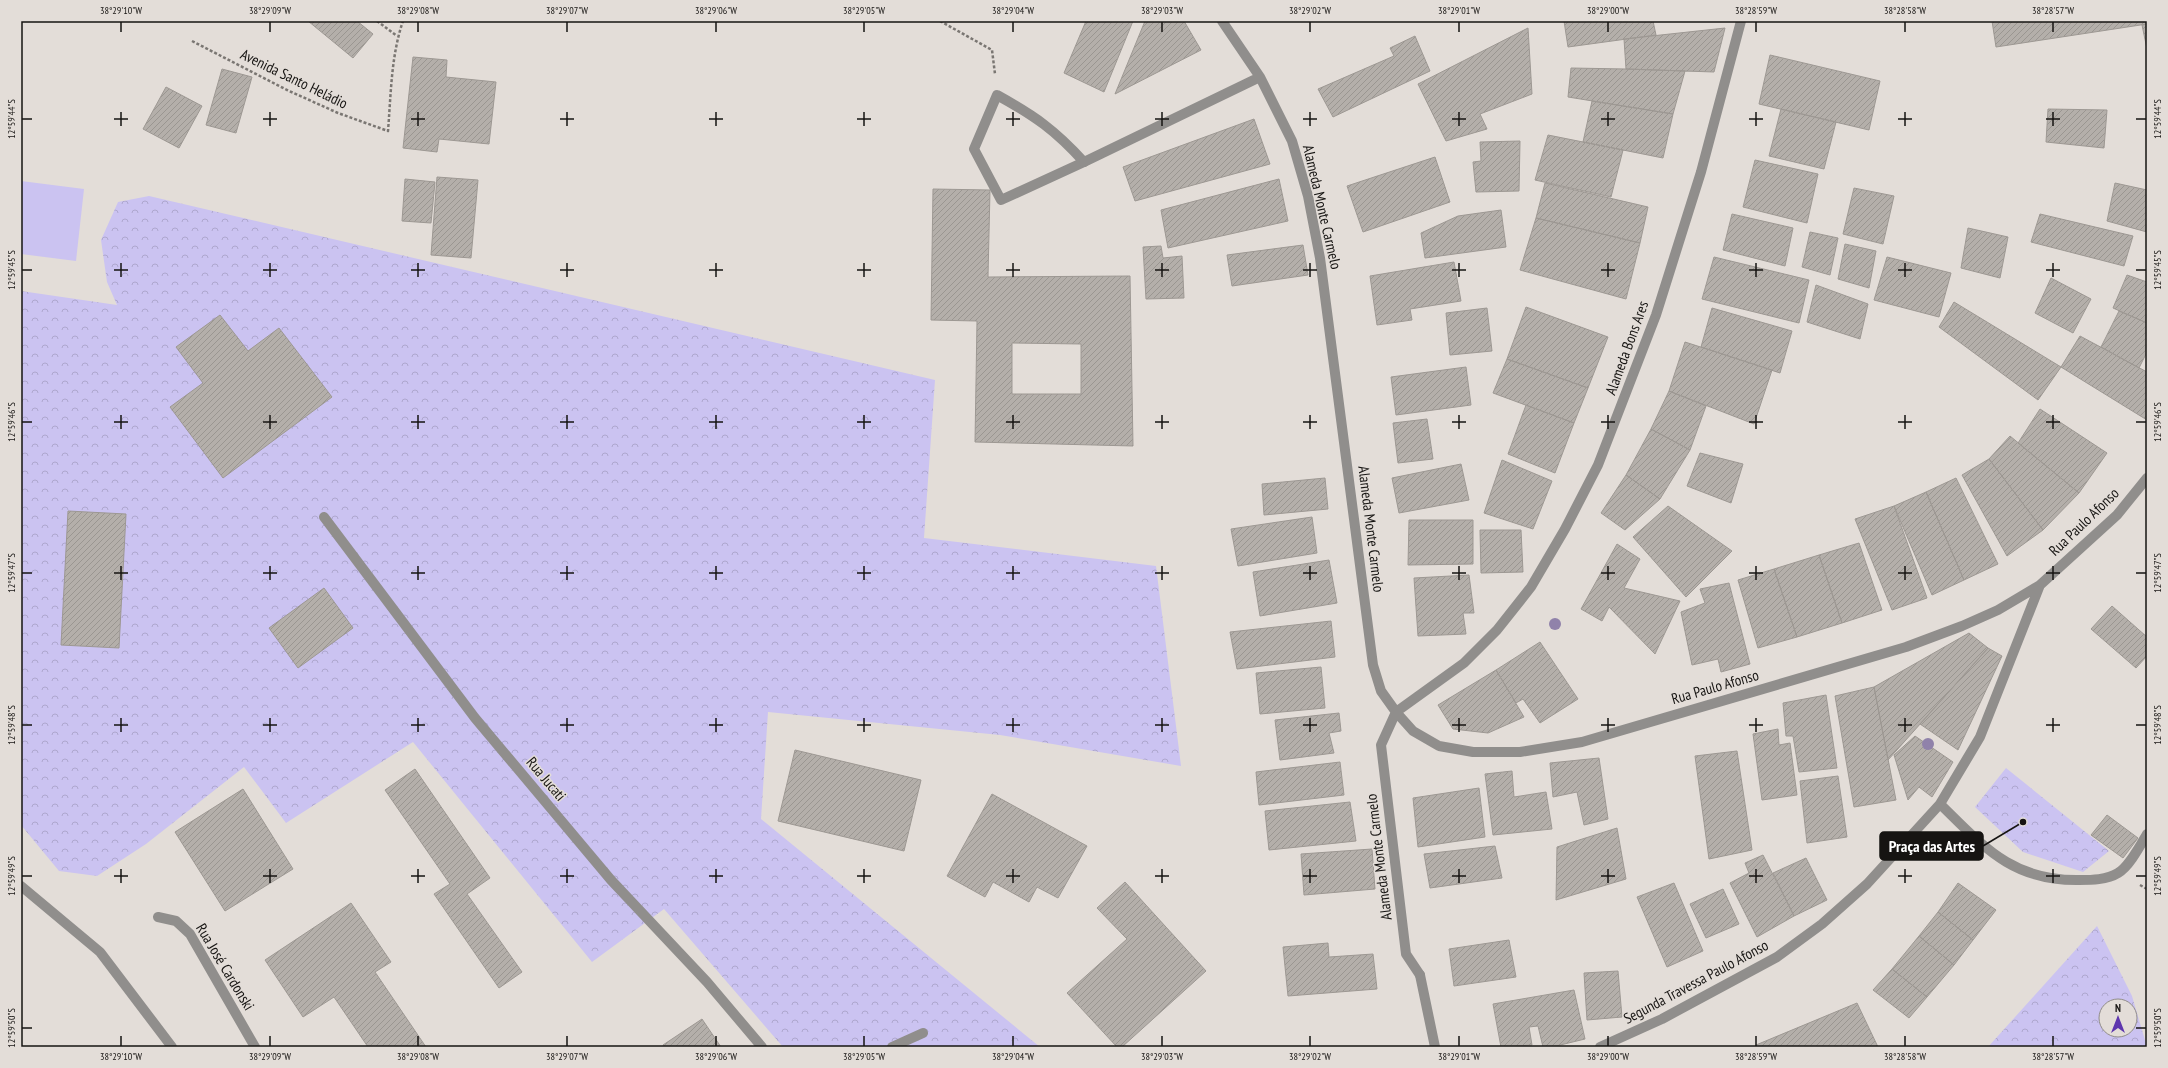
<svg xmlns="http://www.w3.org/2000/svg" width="2168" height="1068" font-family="'PT Sans Narrow',sans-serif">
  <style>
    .grass { fill: #cbc3f1 }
    .forest { fill: url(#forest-crowns); fill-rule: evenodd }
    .building { fill: url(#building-hatch); stroke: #9d9893; fill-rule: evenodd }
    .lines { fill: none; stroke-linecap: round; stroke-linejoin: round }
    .path { stroke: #7a7672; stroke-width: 2.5; stroke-dasharray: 3 2; stroke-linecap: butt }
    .lane { stroke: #908e8c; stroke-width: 10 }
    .street { stroke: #908e8c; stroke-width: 10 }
    .tree { fill: #9082aa }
    .ticks { fill: none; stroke: #161412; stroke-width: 1.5 }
    .labels { text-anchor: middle; stroke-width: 3; stroke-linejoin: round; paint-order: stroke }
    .street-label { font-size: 15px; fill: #161412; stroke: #e3ddd8 }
    .leader { fill: none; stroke: #161412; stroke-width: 1.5 }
    .callout-dot { fill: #161412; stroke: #e3ddd8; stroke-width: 1.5 }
    .callout { fill: #161412; stroke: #161412; stroke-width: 1.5 }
    .callout-label { font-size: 16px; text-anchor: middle; font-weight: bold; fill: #fff }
    .neatline { fill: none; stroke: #161412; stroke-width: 1.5 }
    .ticks-label { font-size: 10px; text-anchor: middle; fill: #161412 }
  </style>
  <defs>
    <pattern id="forest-crowns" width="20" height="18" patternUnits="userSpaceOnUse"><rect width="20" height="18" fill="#cbc3f1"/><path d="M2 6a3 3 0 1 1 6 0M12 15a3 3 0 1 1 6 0" fill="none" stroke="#aea7ce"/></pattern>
    <pattern id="building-hatch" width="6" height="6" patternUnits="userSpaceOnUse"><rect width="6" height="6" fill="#b4afaa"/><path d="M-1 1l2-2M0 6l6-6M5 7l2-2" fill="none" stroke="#9a9691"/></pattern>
  </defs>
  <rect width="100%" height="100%" fill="#e3ddd8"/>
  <path class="grass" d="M21,181l63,8 -8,72 -55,-7z"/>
  <path class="forest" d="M149,196l786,184 -11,158 232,28 25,200 -181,-31 -232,-23 -7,107 279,228h-257l-119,-138 -72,53 -179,-220 -127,81 -42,-56 -98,77 -49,32 -38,-5 -38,-46v-534l96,14 -10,-23 -6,-42 17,-38z
    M2006,768l103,83 -26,21 -60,-20 -48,-45z
    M2097,926l35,70 15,51h-159zM2106,1006h24v24h-24z"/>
  <path class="building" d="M308,21h49l16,13 -20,24z
    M1086,21h47l-29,71 -40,-19z
    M1145,21h39l17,29 -86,44z
    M1564,21h89l3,14 -88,12z
    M1992,21h155v3l-151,23z
    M2147,24v25l-5,-24z
    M1528,28l4,66 -52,20 7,15 -41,12 -28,-57z
    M1725,28l-11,44 -88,-3 -2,-30z
    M1415,36l15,35 -97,46 -15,-28 76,-33 -4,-8z
    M1770,55l110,26 -11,49 -110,-26z
    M413,57l34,3 -1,17 50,5 -7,62 -50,-5 -2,13 -34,-4z
    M1571,68l55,1 59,2 -12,43 -105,-17z
    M222,69l30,8 -16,56 -30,-8z
    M166,87l36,19 -23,42 -36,-19z
    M1592,101l81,13 -10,44 -80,-16z
    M1781,109l55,13 -12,47 -55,-13z
    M2048,109l59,1 -3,38 -58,-6z
    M1254,119l16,45 -135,37 -12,-34z
    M1548,135l75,15 -12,47 -76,-17z
    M1520,141l-1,50 -43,1 -3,-30 8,-1 -1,-19z
    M1435,157l15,45 -87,30 -16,-46z
    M1755,160l63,14 -11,49 -64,-16z
    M437,177l41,3 -7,78 -40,-3z
    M405,179l30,3 -4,41 -29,-2z
    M1279,179l9,42 -120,27 -7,-38z
    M1545,183l103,24 -8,36 -104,-25z
    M2115,183l32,7v42l-40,-11z
    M1854,188l40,8 -11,48 -40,-10z
    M933,189l57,1 -2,87 142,-1 3,170 -158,-4 2,-121 -46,-1zM1012,343l69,1v50h-69z
    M1501,210l5,37 -81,11 -4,-25 37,-17z
    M1732,214l61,14 -8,38 -62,-16z
    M2040,214l93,22 -9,30 -93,-24z
    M1536,218l104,25 -14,56 -106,-29z
    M1968,228l40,9 -8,41 -39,-10z
    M1810,232l28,6 -8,37 -28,-8z
    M1845,244l31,7 -7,37 -31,-9z
    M1303,245l5,30 -76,11 -5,-31z
    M1161,246l2,12 19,-2 2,42 -38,1 -3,-52z
    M1714,257l95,23 -10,43 -97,-24z
    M1887,257l64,16 -12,44 -65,-17z
    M1454,262l7,39 -51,8 2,11 -35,5 -7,-49z
    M2127,275l20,7v41l-34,-15z
    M2051,278l40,21 -18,34 -38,-20z
    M1816,285l52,19 -8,35 -53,-17z
    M1954,302l107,65 -23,33 -99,-73z
    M1526,307l82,30 -20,51 -81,-29z
    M1487,308l5,43 -42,4 -4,-42z
    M1712,308l80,23 -12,42 -79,-26z
    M2119,311l28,12v29l-8,16 -38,-21z
    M220,315l28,36 31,-23 53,69 -109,81 -53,-71 33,-24 -27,-36z
    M2080,336l67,36v48l-86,-53z
    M1685,342l87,28 -18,54 -85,-33z
    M1507,359l81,29 -14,35 -81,-30z
    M1466,367l5,38 -75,10 -5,-38z
    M1669,391l37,15 -16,44 -39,-21z
    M1526,405l48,18 -19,50 -47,-19z
    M2040,409l67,44 -28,40 -61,-50z
    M1427,419l6,40 -35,4 -5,-40z
    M1651,429l39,21 -30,49 -34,-24z
    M2010,436l69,57 -36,37 -54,-71z
    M1700,453l43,11 -12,39 -44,-17z
    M1989,459l54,71 -36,26 -45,-81z
    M1502,460l50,21 -19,48 -49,-16z
    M1461,464l8,36 -70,13 -7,-35z
    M1626,475l34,24 -35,31 -24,-17z
    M1325,478l3,31 -64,6 -2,-31z
    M1956,478l42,86 -34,16 -38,-88z
    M1926,492l38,88 -32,15 -38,-89z
    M1668,506l64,45 -46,46 -53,-60z
    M1894,506l33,92 -35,12 -37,-91z
    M68,511l58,3 -7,134 -58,-3z
    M1312,517l5,36 -79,13 -7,-37z
    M1409,520h64v44l-65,1z
    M1480,530h41l2,42 -42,1z
    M1859,543l23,67 -40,13 -23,-68z
    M1617,544l23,15 -16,29 56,13 -25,53 -46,-47 -7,14 -21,-12z
    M1819,555l23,68 -45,14 -23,-68z
    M1329,560l8,43 -77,13 -7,-44z
    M1774,569l23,68 -39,11 -20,-68z
    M1469,575l5,38h-11l3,21 -48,2 -4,-58z
    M1729,583l21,81 -29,8 -3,-13 -26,6 -11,-53 24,-9 -5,-14z
    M324,588l29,40 -55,40 -29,-40z
    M2112,606l35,31v19l-11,12 -45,-39z
    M1331,621l4,36 -98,12 -7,-37z
    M1969,633l19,15 -100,112 -14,-73z
    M1540,642l38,57 -38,24 -17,-24 -7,4 -20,-33z
    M1988,648l14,8 -44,94 -38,-26z
    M1321,667l4,41 -65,6 -4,-41z
    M1496,670l28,47 -36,16 -35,-4 -15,-24z
    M1874,687l22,113 -42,7 -19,-111z
    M1826,695l11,73 -38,4 -6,-36h-7l-3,-33z
    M1339,713l2,18 -12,2 5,20 -54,7 -5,-40z
    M1778,729l1,16 11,-2 7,52 -35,5 -9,-66z
    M1915,736l38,26 -21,35 -13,-10 -11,13 -14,-45z
    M795,750l126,30 -17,71 -126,-30z
    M1737,751l15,99 -43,9 -14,-103z
    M1599,758l9,61 -24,6 -7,-33 -24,5 -3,-34z
    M1340,762l4,33 -85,10 -3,-33z
    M415,769l75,109 -23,16 55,78 -23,16 -65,-94 16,-10 -65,-94z
    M1512,771l2,26 32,-5 6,37 -59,6 -8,-61z
    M1838,776l9,61 -40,6 -7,-62z
    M1479,788l6,49 -67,10 -5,-49z
    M243,789l50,80 -68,42 -50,-79z
    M992,794l95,52 -29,52 -21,-11 -8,15 -36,-20 -8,15 -38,-21z
    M1350,802l6,39 -87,9 -4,-39z
    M2107,815l31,23 -15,20 -32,-23z
    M1617,828l9,51 -70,21 1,-53z
    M1495,846l7,32 -72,10 -6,-34z
    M1372,849l3,40 -71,6 -3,-41z
    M1763,855l31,61 -37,21 -27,-54 19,-10 -4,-10z
    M1806,858l21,42 -33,16 -21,-43z
    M1125,882l81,89 -84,76h-5l-50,-54 60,-54 -30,-31z
    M1674,883l29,68 -36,16 -30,-70z
    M1958,883l38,27 -23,30 -35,-28z
    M1723,889l16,35 -33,14 -16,-34z
    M351,903l40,59 -16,10 51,75h-58l-34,-50 -31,20 -38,-57z
    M1938,912l35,28 -19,25 -35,-29z
    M1919,936l35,29 -27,32 -35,-28z
    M1509,940l7,37 -62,9 -5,-37z
    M1328,943l1,14 44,-3 4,35 -89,7 -5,-49z
    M1892,969l35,28 -18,21 -36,-28z
    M1618,971l4,46 -35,3 -3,-47z
    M1574,990l11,49 -33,8h-9l-5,-21 -9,1 3,18 -31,2 -8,-43z
    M1857,1003l21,44h-121l-1,-2z
    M702,1019l19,28h-57l-1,-2z"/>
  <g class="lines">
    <path class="path" d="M377,21l20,15
      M940,21l52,29 3,24
      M192,41l95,49 51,23 50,18c3,-37 3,-75 15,-110
      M2140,885l7,4"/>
    <path class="lane" d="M997,95c38,21 58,35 87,67l-83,38 -27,-51z
      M21,886l79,66 72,95
      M1420,975l15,72
      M892,1047l31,-14"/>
    <path class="street" d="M1222,21l38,56 32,64 16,55 12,62 53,407 8,26 15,21 17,19 26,15 34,6h47l62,-10 324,-95 56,-21 36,-16 42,-25 77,-70 30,-37
      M1084,162l176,-85
      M324,517l151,201 136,162 96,102 55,65
      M1940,804c44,43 72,77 139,76 12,0 28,0 39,-7 11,-6 22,-27 29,-39
      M158,917l18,4 14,13 65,113
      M1420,975l-14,-21 -25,-209 15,-33 68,-49 33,-33 34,-43 34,-58 33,-64 58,-150 45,-143 40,-151
      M1600,1047l62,-28 115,-62 45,-33 45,-40 73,-80 40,-67 60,-152"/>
  </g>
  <g class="tree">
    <circle cx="1555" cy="624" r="6"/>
    <circle cx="1928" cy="744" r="6"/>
  </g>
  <path class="ticks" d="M121,22v10M270,22v10M418,22v10M567,22v10M716,22v10M864,22v10M1013,22v10M1162,22v10M1310,22v10M1459,22v10M1608,22v10M1756,22v10M1905,22v10M2053,22v10M121,112v14M270,112v14M418,112v14M567,112v14M716,112v14M864,112v14M1013,112v14M1162,112v14M1310,112v14M1459,112v14M1608,112v14M1756,112v14M1905,112v14M2053,112v14M22,119h10M114,119h14M263,119h14M411,119h14M560,119h14M709,119h14M857,119h14M1006,119h14M1155,119h14M1303,119h14M1452,119h14M1601,119h14M1749,119h14M1898,119h14M2046,119h14M2136,119h10M121,263v14M270,263v14M418,263v14M567,263v14M716,263v14M864,263v14M1013,263v14M1162,263v14M1310,263v14M1459,263v14M1608,263v14M1756,263v14M1905,263v14M2053,263v14M22,270h10M114,270h14M263,270h14M411,270h14M560,270h14M709,270h14M857,270h14M1006,270h14M1155,270h14M1303,270h14M1452,270h14M1601,270h14M1749,270h14M1898,270h14M2046,270h14M2136,270h10M121,415v14M270,415v14M418,415v14M567,415v14M716,415v14M864,415v14M1013,415v14M1162,415v14M1310,415v14M1459,415v14M1608,415v14M1756,415v14M1905,415v14M2053,415v14M22,422h10M114,422h14M263,422h14M411,422h14M560,422h14M709,422h14M857,422h14M1006,422h14M1155,422h14M1303,422h14M1452,422h14M1601,422h14M1749,422h14M1898,422h14M2046,422h14M2136,422h10M121,566v14M270,566v14M418,566v14M567,566v14M716,566v14M864,566v14M1013,566v14M1162,566v14M1310,566v14M1459,566v14M1608,566v14M1756,566v14M1905,566v14M2053,566v14M22,573h10M114,573h14M263,573h14M411,573h14M560,573h14M709,573h14M857,573h14M1006,573h14M1155,573h14M1303,573h14M1452,573h14M1601,573h14M1749,573h14M1898,573h14M2046,573h14M2136,573h10M121,718v14M270,718v14M418,718v14M567,718v14M716,718v14M864,718v14M1013,718v14M1162,718v14M1310,718v14M1459,718v14M1608,718v14M1756,718v14M1905,718v14M2053,718v14M22,725h10M114,725h14M263,725h14M411,725h14M560,725h14M709,725h14M857,725h14M1006,725h14M1155,725h14M1303,725h14M1452,725h14M1601,725h14M1749,725h14M1898,725h14M2046,725h14M2136,725h10M121,869v14M270,869v14M418,869v14M567,869v14M716,869v14M864,869v14M1013,869v14M1162,869v14M1310,869v14M1459,869v14M1608,869v14M1756,869v14M1905,869v14M2053,869v14M22,876h10M114,876h14M263,876h14M411,876h14M560,876h14M709,876h14M857,876h14M1006,876h14M1155,876h14M1303,876h14M1452,876h14M1601,876h14M1749,876h14M1898,876h14M2046,876h14M2136,876h10M22,1028h10M2136,1028h10M121,1036v10M270,1036v10M418,1036v10M567,1036v10M716,1036v10M864,1036v10M1013,1036v10M1162,1036v10M1310,1036v10M1459,1036v10M1608,1036v10M1756,1036v10M1905,1036v10M2053,1036v10"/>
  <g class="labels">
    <g class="street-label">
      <text transform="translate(294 79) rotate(26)" y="5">Avenida Santo Heládio</text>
      <text transform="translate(1322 207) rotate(77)" y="5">Alameda Monte Carmelo</text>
      <text transform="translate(1627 348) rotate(-70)" y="5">Alameda Bons Ares</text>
      <text transform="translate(2084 522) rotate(-44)" y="5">Rua Paulo Afonso</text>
      <text transform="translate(1371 529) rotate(83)" y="5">Alameda Monte Carmelo</text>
      <text transform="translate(1715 687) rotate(-16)" y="5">Rua Paulo Afonso</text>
      <text transform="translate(546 779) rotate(50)" y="5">Rua Jucati</text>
      <text transform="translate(1379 857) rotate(-97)" y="5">Alameda Monte Carmelo</text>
      <text transform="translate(225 967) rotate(59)" y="5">Rua José Cardonski</text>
      <text transform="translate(1696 982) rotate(-28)" y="5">Segunda Travessa Paulo Afonso</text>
    </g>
  </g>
  <path class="leader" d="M2023 822L1983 846"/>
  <circle class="callout-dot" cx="2023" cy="822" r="4"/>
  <rect class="callout" x="1880" y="832" width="103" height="28" rx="4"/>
  <g class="callout-label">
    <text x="1932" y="852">Praça das Artes</text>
  </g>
  <rect width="2168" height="1068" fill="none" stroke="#e3ddd8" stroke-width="44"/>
  <g transform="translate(2118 1018)"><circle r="19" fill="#e3ddd8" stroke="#918d89"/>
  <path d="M0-3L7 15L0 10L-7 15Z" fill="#5e36ae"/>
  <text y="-6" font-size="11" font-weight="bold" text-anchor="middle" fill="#161412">N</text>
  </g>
  <rect x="22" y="22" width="2124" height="1024" class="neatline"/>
  <g class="ticks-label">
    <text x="121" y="14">38°29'10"W</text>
    <text x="270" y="14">38°29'09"W</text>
    <text x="418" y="14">38°29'08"W</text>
    <text x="567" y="14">38°29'07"W</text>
    <text x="716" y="14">38°29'06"W</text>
    <text x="864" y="14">38°29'05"W</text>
    <text x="1013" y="14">38°29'04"W</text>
    <text x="1162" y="14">38°29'03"W</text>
    <text x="1310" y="14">38°29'02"W</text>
    <text x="1459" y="14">38°29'01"W</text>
    <text x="1608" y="14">38°29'00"W</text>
    <text x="1756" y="14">38°28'59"W</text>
    <text x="1905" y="14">38°28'58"W</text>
    <text x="2053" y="14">38°28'57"W</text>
    <text transform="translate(11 119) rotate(-90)" y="4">12°59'44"S</text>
    <text transform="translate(2157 119) rotate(-90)" y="4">12°59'44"S</text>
    <text transform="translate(11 270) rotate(-90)" y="4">12°59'45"S</text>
    <text transform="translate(2157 270) rotate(-90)" y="4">12°59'45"S</text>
    <text transform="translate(11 422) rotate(-90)" y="4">12°59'46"S</text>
    <text transform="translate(2157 422) rotate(-90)" y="4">12°59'46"S</text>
    <text transform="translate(11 573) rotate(-90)" y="4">12°59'47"S</text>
    <text transform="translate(2157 573) rotate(-90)" y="4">12°59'47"S</text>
    <text transform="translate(11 725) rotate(-90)" y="4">12°59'48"S</text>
    <text transform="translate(2157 725) rotate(-90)" y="4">12°59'48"S</text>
    <text transform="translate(11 876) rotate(-90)" y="4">12°59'49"S</text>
    <text transform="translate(2157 876) rotate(-90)" y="4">12°59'49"S</text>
    <text transform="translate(11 1028) rotate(-90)" y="4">12°59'50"S</text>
    <text transform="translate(2157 1028) rotate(-90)" y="4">12°59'50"S</text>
    <text x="121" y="1060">38°29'10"W</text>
    <text x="270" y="1060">38°29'09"W</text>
    <text x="418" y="1060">38°29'08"W</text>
    <text x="567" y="1060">38°29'07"W</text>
    <text x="716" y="1060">38°29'06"W</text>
    <text x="864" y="1060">38°29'05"W</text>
    <text x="1013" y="1060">38°29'04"W</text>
    <text x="1162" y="1060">38°29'03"W</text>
    <text x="1310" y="1060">38°29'02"W</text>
    <text x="1459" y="1060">38°29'01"W</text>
    <text x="1608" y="1060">38°29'00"W</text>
    <text x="1756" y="1060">38°28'59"W</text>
    <text x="1905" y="1060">38°28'58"W</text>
    <text x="2053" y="1060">38°28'57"W</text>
  </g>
</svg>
